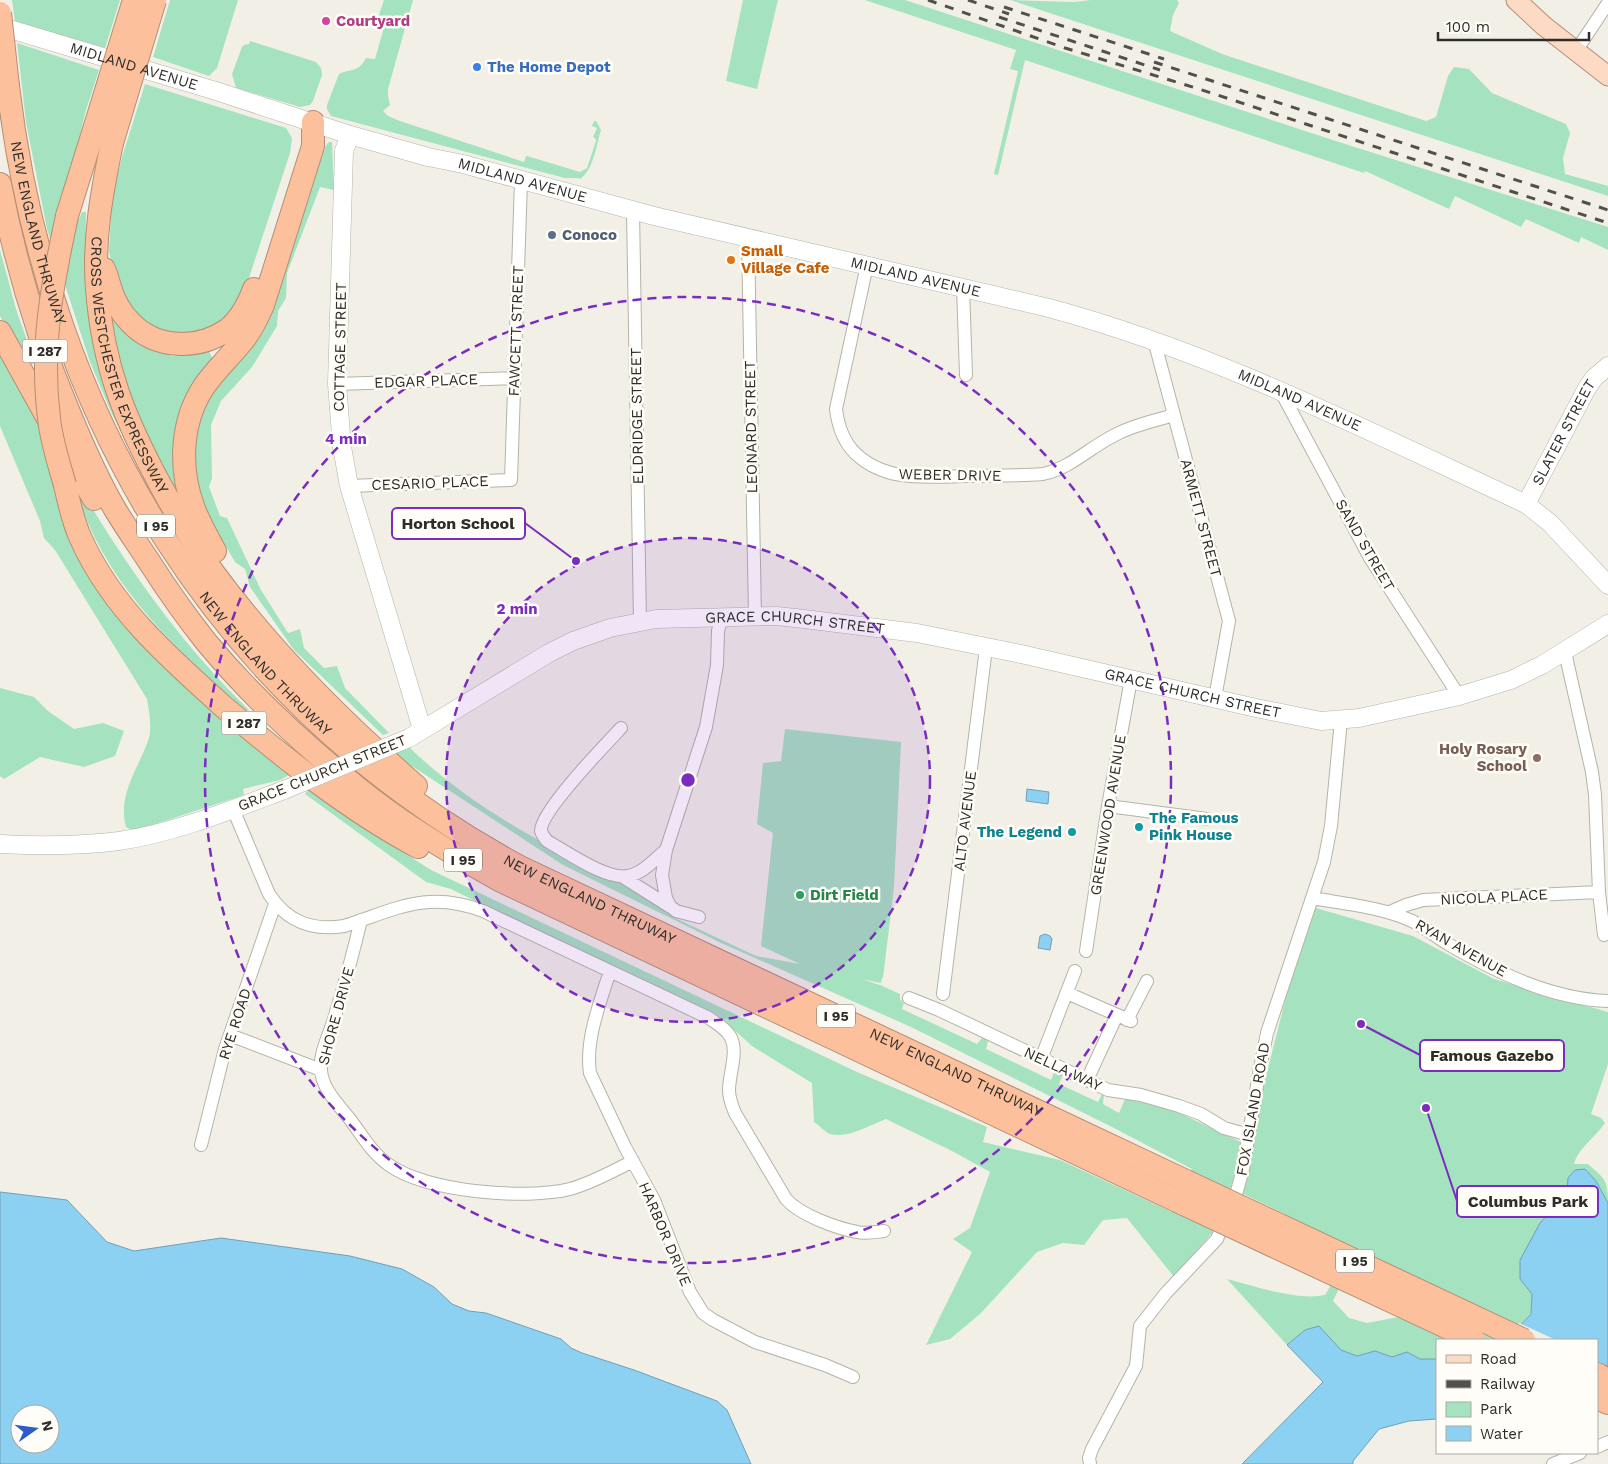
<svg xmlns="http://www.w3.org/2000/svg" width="1608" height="1464" font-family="'Work Sans',sans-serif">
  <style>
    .green { fill: #a5e2bf; fill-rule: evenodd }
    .water { fill: #8cd0f2; stroke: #709fb6; fill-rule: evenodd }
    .pier { fill: #f2f0e6 }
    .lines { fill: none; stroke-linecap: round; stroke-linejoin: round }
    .street-casing { stroke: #b5b3a9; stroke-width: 14 }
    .secondary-casing { stroke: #b5b3a9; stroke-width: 19 }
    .primary-casing { stroke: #b48d74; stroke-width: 21 }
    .highway-casing { stroke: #b48d74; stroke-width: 24 }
    .street { stroke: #fff; stroke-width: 12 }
    .secondary { stroke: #fff; stroke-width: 18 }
    .primary { stroke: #fddac4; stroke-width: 19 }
    .highway { stroke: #fcc19c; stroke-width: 22 }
    .rail { stroke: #51504c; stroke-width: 3; stroke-dasharray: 9 9; stroke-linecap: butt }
    .secondary-bridge-casing { stroke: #b5b3a9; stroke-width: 19; stroke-linecap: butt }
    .highway-bridge-casing { stroke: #b48d74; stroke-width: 24; stroke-linecap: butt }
    .secondary-bridge { stroke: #fff; stroke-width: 18 }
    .highway-bridge { stroke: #fcc19c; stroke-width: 22 }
    .ring { fill: none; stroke: #7b2cbf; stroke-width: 2.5; stroke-dasharray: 9 6 }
    .hotel-dot { fill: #d1479c; stroke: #fffdf7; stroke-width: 2 }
    .shop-dot { fill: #3f7fe0; stroke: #fffdf7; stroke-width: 2 }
    .service-dot { fill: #5c6f8a; stroke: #fffdf7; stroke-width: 2 }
    .food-dot { fill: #e8710a; stroke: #fffdf7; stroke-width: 2 }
    .education-dot { fill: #8d6e63; stroke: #fffdf7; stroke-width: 2 }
    .culture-dot { fill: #0f9aa8; stroke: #fffdf7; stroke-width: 2 }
    .leisure-dot { fill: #2e9e5b; stroke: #fffdf7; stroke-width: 2 }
    .labels { text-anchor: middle; stroke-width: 5; stroke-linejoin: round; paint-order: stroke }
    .shield { fill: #fffdf7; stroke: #6d6b68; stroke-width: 1 }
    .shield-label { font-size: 14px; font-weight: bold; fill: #2e2d2a }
    .hotel-label { font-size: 15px; font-weight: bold; fill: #b23c85; stroke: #fffdf7; text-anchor: start }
    .street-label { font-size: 15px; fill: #2e2d2a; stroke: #fffdf7 }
    .shop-label { font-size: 15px; font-weight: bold; fill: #366cbe; stroke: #fffdf7; text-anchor: start }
    .service-label { font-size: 15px; font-weight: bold; fill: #4e5e75; stroke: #fffdf7; text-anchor: start }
    .food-label { font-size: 15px; font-weight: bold; fill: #c56008; stroke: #fffdf7; text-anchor: start }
    .education-label { font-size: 15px; font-weight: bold; fill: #785e54; stroke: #fffdf7; text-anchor: end }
    .culture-label { font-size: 15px; font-weight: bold; fill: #0d838f; stroke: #fffdf7; text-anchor: start }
    .leisure-label { font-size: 15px; font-weight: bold; fill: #27864d; stroke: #fffdf7; text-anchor: start }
    .centre { fill: #7b2cbf; stroke: #fffdf7; stroke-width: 2.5 }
    .ring-label { font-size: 15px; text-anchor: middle; font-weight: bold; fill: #7b2cbf; stroke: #fffdf7; stroke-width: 5; stroke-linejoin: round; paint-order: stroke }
    .leader { fill: none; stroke: #7b2cbf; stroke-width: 2 }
    .callout-dot { fill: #7b2cbf; stroke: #fffdf7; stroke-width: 2 }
    .callout { fill: #fffdf7; stroke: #7b2cbf; stroke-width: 2 }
    .callout-label { font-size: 16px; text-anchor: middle; font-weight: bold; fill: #2e2d2a }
  </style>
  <rect width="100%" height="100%" fill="#f2f0e6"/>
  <path class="green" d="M12,0h108l-15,48 -90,-26z
    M170,0h68l-21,68 -8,8 -56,-19z
    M384,0h29l-25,89v7l2,9 -7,6 5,5 12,5 124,41 2,-6h1l53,16 7,-4 9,-27 -1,-3 -2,-1 4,-9 -5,-2 2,-5h2l5,9c-5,16 -7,39 -21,49l-2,-1h-13l-234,-62 -4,-7v-4l12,-31c13,-6 19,-1 27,-16l9,1 8,-28 -8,-4z
    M743,0h35l-21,89 -31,-8z
    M865,0h40l437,143 266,84v23l-27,-13 -2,6 -53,-24 -5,8 -66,-31 -6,13 -84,-38 -1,2 -339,-113 -27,115 -4,-1 24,-103 -8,-2 6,-19z
    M1010,0l64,2 17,-2h86l2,3 -6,12 -3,16 52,23 204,67 10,-4 12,-41 6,-9 15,2 23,24 74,31 4,9 -7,25 2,16 43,12v10z
    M250,41l66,21 5,6 1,7 -9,26 -3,4 -10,2 -64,-19 -4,-14 10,-27 2,-2 5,-1z
    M17,43l82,27 -13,40 -20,81 8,40 8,-19h4l-1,54 4,52 53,155 -30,-59 -22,-52 -43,-133 -21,-107z
    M145,84l141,44 6,10 -2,15 -46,140 -22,28 -26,14 -25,1 -24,-9 -30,-37 -8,-39 3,-52 10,-42z
    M329,142h3l2,48 -14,-3 -33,86 -1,25 -8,13 -1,15 -25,41 -31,34 -10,24 1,53 -3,9 11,29 7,2 34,72 27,43 12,-4 4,19 20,20 13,-2 8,22 44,45 -6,2 -89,-85 -44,-63 -5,-18 -10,-7 -34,-58 -6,-24 -1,-34 5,-31 20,-39 54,-76 53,-155z
    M0,250l16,59 19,54 -9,4 -26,-51z
    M110,313l40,35 23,8 36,-5 5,11 -21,34 -10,108 -44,-86 -21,-59z
    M0,350l38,68 5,27 15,60 27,59 208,209 -13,7 -37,9 1,6 -104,34 -8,1 -6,-3c-9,-33 13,-59 23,-89 3,-13 0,-27 -2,-39l-92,-149 -11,-12 -4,-17 -40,-95z
    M72,474c49,85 107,168 177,236l-2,1c-74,-63 -153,-137 -175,-237z
    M0,688l34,9 14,14 26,18 29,-6 21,8 -9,25 -31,11 -44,-10 -36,22 -4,-3z
    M785,729l116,13 -7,145 -11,91h-1l-1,5 -19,-4 18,6 20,9v5l4,4 -2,6 75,35 6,-7 5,4 -2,8 65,31 3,-8 7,2 1,3 -3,7 39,18 4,-8h2l-1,10 16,9 6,-14h2l46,11 68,32 -7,37 -22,54 -38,44 -47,-59 -24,2 -19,25 -21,-2 -26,9 -57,62 -30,25 -24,6 46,-93 -19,-13 17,-11 20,-56 -36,-20 -68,-33c-17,6 -37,20 -56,15 -5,-2 -11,-9 -16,-12l-2,-39 -60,-37 -34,-31 -165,-75 -102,-51 -25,-7 -121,-88 4,-6 47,34 75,48 426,202 130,55 -4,15 77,18 112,52 20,-43 -78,-41 -203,-101 -192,-85 -156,-77 -171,-112 16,-7c71,70 164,112 251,157l14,14 83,39 44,8 -39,-18 12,-113 -16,-9 6,-61 18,-2z
    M1309,906l104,30 81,43 114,33v52l-17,50 10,4 4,5c-10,14 -27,26 -31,41h14c17,15 20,16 20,39l-12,-22 -25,-7 -4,20 -27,29 -20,56 12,15 -1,19 -13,15 -25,12h-56v19h-17l-13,-7 -15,5 -17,-6 -18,5 -16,-6 -22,-24 -14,4 -18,15 -60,-66c27,7 71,22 98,16l17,-29 -57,-49v-3l-48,-23zM1358,1249l114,54 -105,20 -18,-5 -16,-17z"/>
  <path class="water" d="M1027,789l22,3 -1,12 -22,-3z
    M1045,934l5,2 2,3 -2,11 -12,-2 2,-12z
    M1585,1169l11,12 12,22v174l-11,4v-41h-104l25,-12 13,-14 1,-20 -12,-15v-19l20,-37 27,-29 1,-16 7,-8z
    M0,1192l67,8 40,42 27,9 87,-13 129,18 52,13 32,18 18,17 17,7 17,2 75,26 10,9 11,5 52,17 83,31 10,9 24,54h-751zM20,1414h30v30h-30z
    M1319,1326l22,24 16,6 18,-5 17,6 15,-5 13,7h17v60l-28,2 -30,8 -26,32v3h-111l81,-82 -36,-37 18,-15z"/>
  <path class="pier" d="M1519,1323l37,17h-65z"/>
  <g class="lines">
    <defs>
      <path id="street" d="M1576,51l32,-48
        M633,211l7,410
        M748,238l7,379
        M867,265l-31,144c2,17 7,32 19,44 30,29 70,24 108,23 27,0 54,0 80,-2 28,-6 47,-27 72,-39 18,-10 39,-14 59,-20
        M963,287l3,88
        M1154,340l75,281 -14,77
        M337,384l177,-6
        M1280,390l90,168 89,138
        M349,486l162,-6 10,-299
        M1565,652l27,120 3,23 4,97 5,43
        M621,728c-15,16 -81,84 -80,103 1,4 4,7 6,10 20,11 59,39 81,35 14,-2 27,-17 38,-26
        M1108,806l99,13
        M233,809l36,85c18,28 43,37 75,32 53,-17 83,-36 139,-15l226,107c7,5 16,10 21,18 9,15 -1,37 -1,54 0,9 3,16 6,23l51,86c14,16 50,29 71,33 9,2 18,0 27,-1
        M623,877l46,29
        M1312,898c34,6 69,9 100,23 13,6 24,16 36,23 48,28 103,55 160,57
        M1390,912l16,-7 17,-5 176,-8
        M699,917l-23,-6 -6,-5 -4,-8 -4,-23 4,-25 40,-123 11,-62 1,-34 4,-14
        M361,920c-8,34 -17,66 -27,99 -5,16 -15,35 -13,51 1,20 20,37 31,52 11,15 21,32 37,43 38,27 137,35 181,24 22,-6 43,-18 63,-28
        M1086,951l22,-145 23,-127
        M610,971c-10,32 -25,69 -20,102l35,74 29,53 36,92 13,21 10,7 42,22 70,23 28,12
        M1067,993l64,28
        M943,994l43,-346
        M909,998l30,12 169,80 33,5 38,11 22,8 23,14 25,7
        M1127,1020l20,-39
        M230,1035l91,35
        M1041,1059l34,-88
        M1087,1080l30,-65
        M201,1145l24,-96 50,-145
        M1597,1447l11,-5
        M1090,1464l-1,-6 3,-9 44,-83 4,-40 26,-33 51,-54 20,-48 6,-22 17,-101 7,-35 57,-171 7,-36 10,-106
        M1553,1464l27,-11"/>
      <g id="secondary">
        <path id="s1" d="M0,26l216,65 134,44 78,22 35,7 191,52 395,92c167,45 321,124 477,196l24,19 58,62"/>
        <path d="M350,135l-6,16 -7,233 5,63 7,39 73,243"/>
        <path id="s2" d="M1526,504l61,-116 7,-10 14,-12"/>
        <path id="s3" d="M409,738l140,-85 24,-12 37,-13 46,-9 121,-3 27,3 113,14 104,21 235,54 65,13 38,-3 100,-22 52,-16 31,-15 66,-41"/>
        <path d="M0,844c39,2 80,2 119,-3 55,-8 112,-31 165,-51"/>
      </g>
      <path id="primary" d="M1516,0l28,26 64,50"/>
      <g id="highway">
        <path id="s4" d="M8,86c39,334 213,619 512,781l666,314"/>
        <path id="s5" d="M112,143c-10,48 -19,96 -15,146 6,78 28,131 65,199 16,29 32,57 51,84 58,79 129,150 203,214"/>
        <path d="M0,184c15,78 37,152 68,226 14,34 29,69 48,101 11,18 23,35 34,52 18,28 37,55 57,80 45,54 97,102 152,146 44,36 93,65 142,92l676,320"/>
        <path d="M67,216l25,-80"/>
        <path d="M104,269c3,6 4,12 6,18 4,14 11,26 21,36 25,26 67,27 96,7 13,-10 21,-25 27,-41"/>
        <path d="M0,332l63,114 31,53"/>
        <path d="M65,485c4,18 8,37 16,54 31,69 89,120 144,169 60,51 124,102 193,139"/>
        <path d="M215,551c-8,-15 -17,-30 -22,-45 -14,-38 -12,-84 10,-118 12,-18 29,-33 42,-50 8,-10 13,-22 18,-33l50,-159v-24"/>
        <path d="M1597,1374l11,6"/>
        <path d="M1597,1398l11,5"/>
      </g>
    </defs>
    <use href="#street" class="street-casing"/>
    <use href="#secondary" class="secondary-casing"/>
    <use href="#primary" class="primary-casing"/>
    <use href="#highway" class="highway-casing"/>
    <use href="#street" class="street"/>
    <use href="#secondary" class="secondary"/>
    <use href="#primary" class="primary"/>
    <use href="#highway" class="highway"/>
    <path class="rail" d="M928,0l137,48 134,41 409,134
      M968,0l41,14
      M1004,7l160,52
      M999,17l161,53
      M1154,62l454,148"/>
    <defs>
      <path id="secondary-bridge" d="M284,790l125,-52"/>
      <path id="highway-bridge" d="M0,13l8,73
        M92,136l42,-136
        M112,143l43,-143
        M65,485c-6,-21 -14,-45 -16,-67 -9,-71 3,-133 18,-202
        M1186,1181l338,159
        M1177,1201l297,139"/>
    </defs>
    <use href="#secondary-bridge" class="secondary-bridge-casing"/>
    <use href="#highway-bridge" class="highway-bridge-casing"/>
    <use href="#secondary-bridge" class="secondary-bridge"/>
    <use href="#highway-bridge" class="highway-bridge"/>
  </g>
  <circle cx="688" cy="780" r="242" fill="#7b2cbf" fill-opacity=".12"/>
  <g class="ring">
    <circle cx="688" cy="780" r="242"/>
    <circle cx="688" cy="780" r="483"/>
  </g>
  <circle class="hotel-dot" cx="326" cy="21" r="5"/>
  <circle class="shop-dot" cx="477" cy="67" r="5"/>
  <circle class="service-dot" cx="552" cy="235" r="5"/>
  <circle class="food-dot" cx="731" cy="260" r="5"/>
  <circle class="education-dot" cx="1537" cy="758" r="5"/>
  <g class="culture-dot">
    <circle cx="1139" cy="827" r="5"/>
    <circle cx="1072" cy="832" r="5"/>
  </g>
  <circle class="leisure-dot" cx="800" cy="895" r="5"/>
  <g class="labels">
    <g class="shield">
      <rect x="22.5" y="339.5" width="45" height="23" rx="4"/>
      <rect x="137" y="514.5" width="38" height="23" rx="4"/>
      <rect x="221.5" y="711.5" width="45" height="23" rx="4"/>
      <rect x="444" y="848.5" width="38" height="23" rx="4"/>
      <rect x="817" y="1004.5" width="38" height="23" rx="4"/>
      <rect x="1336" y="1249.5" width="38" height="23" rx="4"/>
    </g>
    <g class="shield-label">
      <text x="45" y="356">I 287</text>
      <text x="156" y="531">I 95</text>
      <text x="244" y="728">I 287</text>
      <text x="463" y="865">I 95</text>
      <text x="836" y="1021">I 95</text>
      <text x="1355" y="1266">I 95</text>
    </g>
    <g class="hotel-label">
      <text x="336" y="26">Courtyard</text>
    </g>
    <g class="street-label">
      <text dy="5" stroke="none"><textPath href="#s1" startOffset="140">MIDLAND AVENUE</textPath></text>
      <text dy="5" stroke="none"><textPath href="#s1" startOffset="545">MIDLAND AVENUE</textPath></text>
      <text dy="5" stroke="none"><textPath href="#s4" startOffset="150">NEW ENGLAND THRUWAY</textPath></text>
      <text dy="5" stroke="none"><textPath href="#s1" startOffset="950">MIDLAND AVENUE</textPath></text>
      <text transform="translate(516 331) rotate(-88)" y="5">FAWCETT STREET</text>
      <text transform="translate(340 347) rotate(-89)" y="5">COTTAGE STREET</text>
      <text dy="5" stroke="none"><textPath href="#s5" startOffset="229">CROSS WESTCHESTER EXPRESSWAY</textPath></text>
      <text transform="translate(426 381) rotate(-2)" y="5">EDGAR PLACE</text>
      <text dy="5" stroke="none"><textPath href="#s1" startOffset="1354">MIDLAND AVENUE</textPath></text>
      <text transform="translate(637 416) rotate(-91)" y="5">ELDRIDGE STREET</text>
      <text transform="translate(751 427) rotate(-91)" y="5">LEONARD STREET</text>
      <text dy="5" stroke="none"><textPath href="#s2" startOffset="81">SLATER STREET</textPath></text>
      <text transform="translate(950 475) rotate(1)" y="5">WEBER DRIVE</text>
      <text transform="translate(430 483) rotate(-2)" y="5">CESARIO PLACE</text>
      <text transform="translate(1201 518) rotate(75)" y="5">ARMETT STREET</text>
      <text transform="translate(1365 545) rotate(60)" y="5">SAND STREET</text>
      <text dy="5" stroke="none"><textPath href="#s3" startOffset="416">GRACE CHURCH STREET</textPath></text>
      <text dy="5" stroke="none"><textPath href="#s4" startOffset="644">NEW ENGLAND THRUWAY</textPath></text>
      <text dy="5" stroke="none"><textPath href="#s3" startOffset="821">GRACE CHURCH STREET</textPath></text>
      <text transform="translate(322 773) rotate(-22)" y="5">GRACE CHURCH STREET</text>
      <text transform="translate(1108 815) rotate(-81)" y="5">GREENWOOD AVENUE</text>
      <text transform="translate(965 821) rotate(-83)" y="5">ALTO AVENUE</text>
      <text transform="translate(1494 897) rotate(-3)" y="5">NICOLA PLACE</text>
      <text dy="5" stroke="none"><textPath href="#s4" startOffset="1049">NEW ENGLAND THRUWAY</textPath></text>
      <text transform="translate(1461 948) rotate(29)" y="5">RYAN AVENUE</text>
      <text transform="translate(336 1016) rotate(-75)" y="5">SHORE DRIVE</text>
      <text transform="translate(235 1024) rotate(-72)" y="5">RYE ROAD</text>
      <text transform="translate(1063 1069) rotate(25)" y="5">NELLA WAY</text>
      <text dy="5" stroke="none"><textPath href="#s4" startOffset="1454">NEW ENGLAND THRUWAY</textPath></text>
      <text transform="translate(1253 1109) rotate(-80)" y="5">FOX ISLAND ROAD</text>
      <text transform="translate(665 1234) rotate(67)" y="5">HARBOR DRIVE</text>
    </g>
    <g class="shop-label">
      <text x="487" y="72">The Home Depot</text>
    </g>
    <g class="service-label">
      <text x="562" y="240">Conoco</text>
    </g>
    <g class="food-label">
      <text x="741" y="256">Small<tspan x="741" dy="17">Village Cafe</tspan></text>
    </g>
    <g class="education-label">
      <text x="1527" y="754">Holy Rosary<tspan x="1527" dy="17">School</tspan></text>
    </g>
    <g class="culture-label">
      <text x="1149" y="823">The Famous<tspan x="1149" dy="17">Pink House</tspan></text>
      <text x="1062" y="837" text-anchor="end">The Legend</text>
    </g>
    <g class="leisure-label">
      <text x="810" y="900">Dirt Field</text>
    </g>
  </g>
  <circle cx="688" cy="780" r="8" class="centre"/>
  <g class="ring-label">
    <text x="346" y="444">4 min</text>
    <text x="517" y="614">2 min</text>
  </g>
  <path class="leader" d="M576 561L525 523M1361 1024L1420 1055M1426 1108L1457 1201"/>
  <g class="callout-dot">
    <circle cx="576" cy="561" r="5"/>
    <circle cx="1361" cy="1024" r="5"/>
    <circle cx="1426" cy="1108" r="5"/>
  </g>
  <g class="callout">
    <rect x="392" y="508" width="133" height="31" rx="5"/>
    <rect x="1420" y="1040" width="144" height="31" rx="5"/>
    <rect x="1457" y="1186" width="141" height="31" rx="5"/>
  </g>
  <g class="callout-label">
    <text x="458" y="529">Horton School</text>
    <text x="1492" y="1061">Famous Gazebo</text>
    <text x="1528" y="1207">Columbus Park</text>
  </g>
  <rect x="1436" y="1339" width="162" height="115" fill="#fffdf7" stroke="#abaaa5"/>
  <rect x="1446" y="1355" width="25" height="8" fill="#fddac4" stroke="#abaaa5"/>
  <text x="1480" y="1364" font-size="15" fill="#2e2d2a">Road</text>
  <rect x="1446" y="1380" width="25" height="8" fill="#51504c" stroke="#abaaa5"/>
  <text x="1480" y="1389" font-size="15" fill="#2e2d2a">Railway</text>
  <rect x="1446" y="1402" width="25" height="15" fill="#a5e2bf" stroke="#abaaa5"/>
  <text x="1480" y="1414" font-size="15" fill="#2e2d2a">Park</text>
  <rect x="1446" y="1426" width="25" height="15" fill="#8cd0f2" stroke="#abaaa5"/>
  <text x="1480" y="1439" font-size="15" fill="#2e2d2a">Water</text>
  <g transform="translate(35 1429) rotate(76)"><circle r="24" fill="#fffdf7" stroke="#abaaa5"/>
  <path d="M0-4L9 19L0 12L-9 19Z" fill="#2d5bca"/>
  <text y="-8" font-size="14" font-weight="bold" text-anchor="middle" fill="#2e2d2a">N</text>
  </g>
  <path d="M1438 32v8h151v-8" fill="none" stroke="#2e2d2a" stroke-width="2.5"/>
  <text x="1446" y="32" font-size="15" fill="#2e2d2a" stroke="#fffdf7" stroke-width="4" paint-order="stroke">100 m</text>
</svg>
